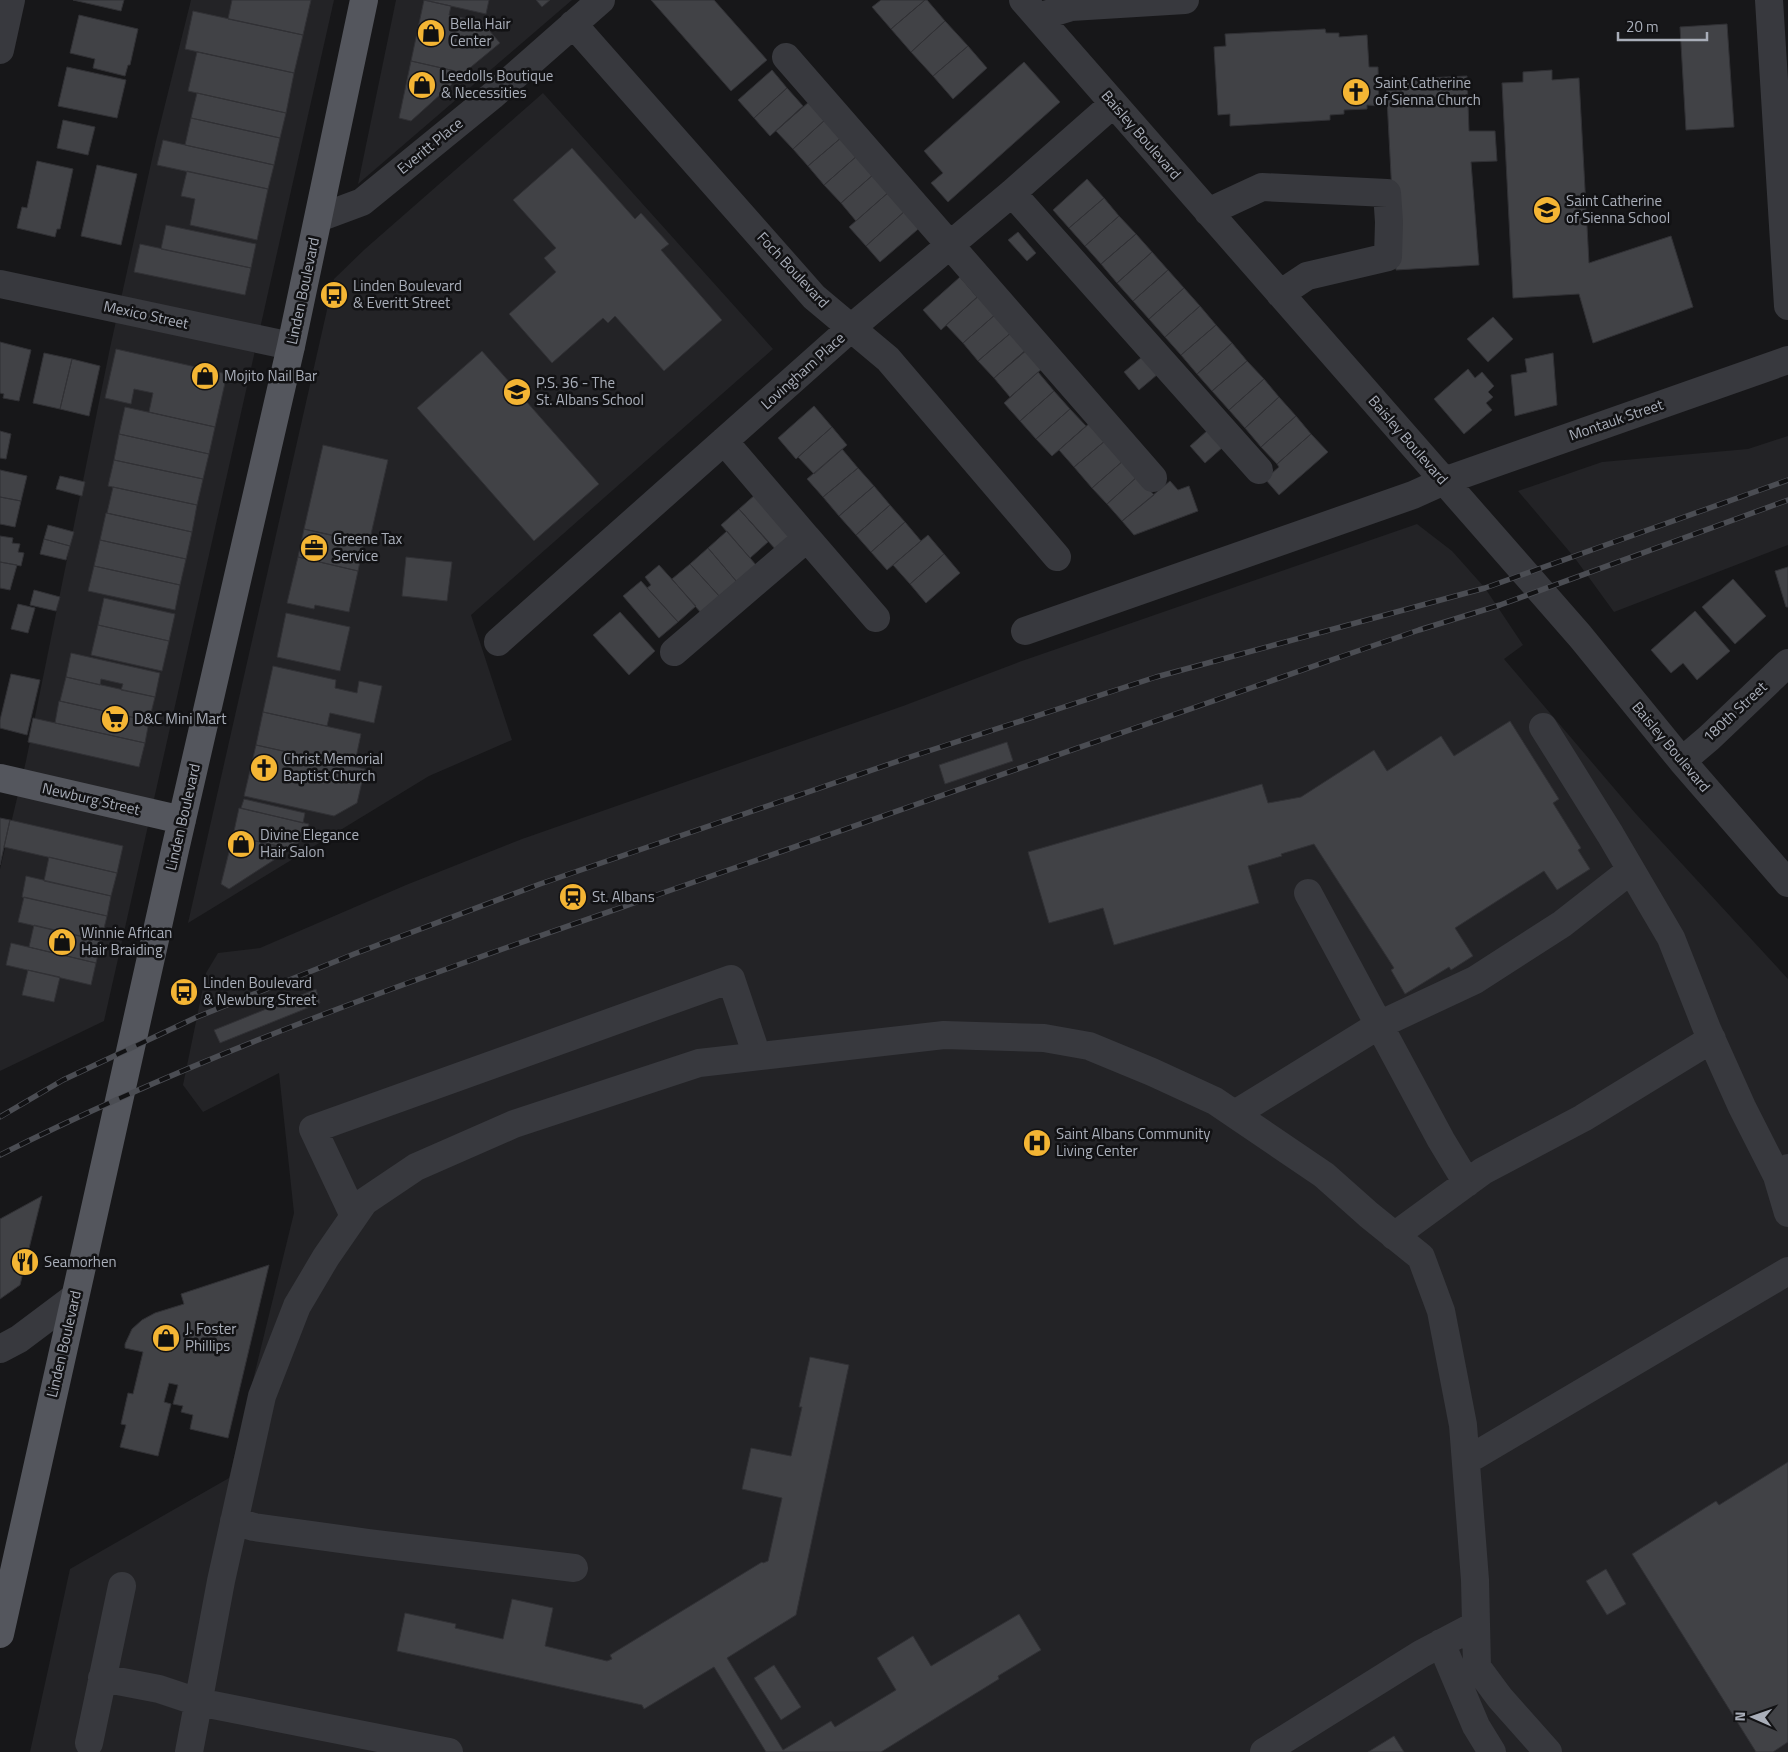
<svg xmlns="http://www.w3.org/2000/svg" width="1788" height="1752" font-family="'Titillium Web',sans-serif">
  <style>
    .built { fill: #232326 }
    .building { fill: #414246; stroke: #313135 }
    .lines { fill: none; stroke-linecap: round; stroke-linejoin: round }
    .minor { stroke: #38393e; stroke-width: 28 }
    .major { stroke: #54565d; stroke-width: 28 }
    .rail-casing { stroke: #4b4d53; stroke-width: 5.5 }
    .rail { stroke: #121214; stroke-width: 4; stroke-dasharray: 11; stroke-linecap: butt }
    .labels { text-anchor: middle; stroke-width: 5; stroke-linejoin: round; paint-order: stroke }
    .poi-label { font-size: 15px; fill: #a9aeb9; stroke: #121214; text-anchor: start }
    .street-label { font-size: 15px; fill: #a9aeb9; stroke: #121214 }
  </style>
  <rect width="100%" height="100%" fill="#171719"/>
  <path class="built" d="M191,0h143l-230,1021 -104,50v-202l26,-108 84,-413 46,-207z
    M396,0h176l-214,184z
    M543,93l230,256 -302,266 41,125 -83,36 -241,147 146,-644 31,-30z
    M1788,436v109l-174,67 -40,-55 -56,-66 84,-29 146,-13z
    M1417,524l35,27 33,37 38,57 -19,14 132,155 152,165v773h-1758l40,-183 159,-91 65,-265 -15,-140 -76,39 -20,-27 23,-112 12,-20 42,-5 146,-63 116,-46 381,-133 116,-44z"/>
  <path class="building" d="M73,0h51l-3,11z
    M232,0h79l-8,35 -75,-16z
    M424,0h65l-3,14z
    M424,0l27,6 -2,9 33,7 18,21 -40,33 -5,-5 -44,-10z
    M536,0h14l-8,7z
    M651,0h63l53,60 -36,31z
    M881,0h44l-34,29 -19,-22z
    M925,0h2l18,21 -34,31 -20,-23z
    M193,11l110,24 -9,38 -109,-24z
    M79,15l59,14 -8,36h-2l-3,11 -32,-8 2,-9 -25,-6z
    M945,21l23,25 -35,30 -22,-24z
    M1727,24l7,103 -48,3 -6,-103z
    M1325,29l1,4h13v4l28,-2 2,32h9l1,39 -12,-1v4l-23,1v4l-14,1v5l-100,6v-12l-12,1 -4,-68 12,-1 -1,-12z
    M968,46l19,22 -34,31 -20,-23z
    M197,52l97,21 -8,40 -98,-22z
    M411,61l44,10 -3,13 -41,37 -12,-3z
    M1024,62l36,40 -112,100 -17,-19 12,-10 -19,-22z
    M67,67l59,13 -9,38 -59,-12z
    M772,70l15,18 -33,30 -16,-18z
    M1552,70v10l27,-2 10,185 82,-27 22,71 -100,36 -14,-49 -66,4 -11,-215 21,-1v-10z
    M1467,76l2,55h26l2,30 -26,1 8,103 -83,5 -10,-190z
    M787,88l16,18 -33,30 -16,-18z
    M197,93l89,20 -6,25 -89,-20z
    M810,101l16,18 -33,30 -17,-18z
    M191,118l89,20 -6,27 -89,-20z
    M826,119l16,18 -34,29 -15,-17z
    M63,120l32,7 -7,28 -31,-7z
    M842,137l16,18 -34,30 -16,-19z
    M163,140l111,25 -6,24 -111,-24z
    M572,148l63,71 6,-6 28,31 -8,6 61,70 -58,51 -49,-55 -7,7 -5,-5 -51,45 -43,-49 47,-42 -12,-14 12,-10 -43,-48z
    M858,155l16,19 -33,29 -17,-18z
    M37,161l36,8 -13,60h-3l-2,8 -38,-9 5,-21 5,1z
    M97,165l40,9 -16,71 -40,-9z
    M187,171l81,18 -11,51 -67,-15 5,-26 -14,-3z
    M874,174l16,17 -34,30 -15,-18z
    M1087,179l17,19 -35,30 -16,-18z
    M890,191l16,19 -40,36 -17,-19z
    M1104,198l15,18 -34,30 -16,-18z
    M906,210l18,14 -44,38 -14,-16z
    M1119,216l17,18 -35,30 -16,-18z
    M166,225l90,19 -5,24 -90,-19z
    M1018,232l18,21 -9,8 -19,-21z
    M1136,234l16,18 -35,31 -16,-19z
    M140,244l111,24 -6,27 -111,-23z
    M1152,252l16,18 -35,31 -16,-18z
    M1168,270l16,18 -35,31 -16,-18z
    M960,277l17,20 -36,33 -18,-20z
    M1184,288l16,18 -35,31 -16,-18z
    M981,294l16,19 -34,30 -17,-18z
    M1200,306l16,19 -35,30 -16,-18z
    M997,313l16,18 -35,30 -15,-18z
    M1493,317l20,22 -25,23 -21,-23z
    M1216,325l16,18 -35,31 -16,-19z
    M1013,331l15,17 -34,30 -16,-17z
    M0,342l31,8 -12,51 -16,-3 1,-4 -4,-1z
    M1232,343l15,18 -35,30 -15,-17z
    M116,349l111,25 -12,53 -66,-15 4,-19 -19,-4 -3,15 -26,-6z
    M1028,349l16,18 -34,30 -16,-19z
    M482,351l117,133 -65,57 -117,-133z
    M44,353l28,6 -12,50 -27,-6z
    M1553,353l4,52 -42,11 -4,-41 16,-3 -2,-13z
    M1142,357l16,17 -19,16 -15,-18z
    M72,359l28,7 -11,50 -29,-7z
    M1247,361l17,18 -35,31 -17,-19z
    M1468,369l7,9 7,-6 12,14 -6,6 5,5 -7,6 6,7 -28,24 -30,-35z
    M1038,372l16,19 -34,30 -16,-18z
    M1264,379l15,18 -34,31 -16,-18z
    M1054,391l16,18 -34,30 -16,-18z
    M1279,397l17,19 -35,31 -16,-19z
    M814,406l18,21 -36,32 -18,-21z
    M125,407l90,20 -6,27 -90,-20z
    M1070,409l16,17 -34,30 -16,-17z
    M1296,416l15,18 -34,30 -16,-17z
    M1091,422l15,18 -32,27 -15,-17z
    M832,427l15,18 -33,29 -16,-17z
    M1208,430l15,17 -18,16 -15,-17z
    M0,431l11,3 -5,25 -6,-1z
    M119,434l90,20 -6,25 -89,-19z
    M1311,434l17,18 -49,43 -14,-16 14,-12 -2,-3z
    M1106,440l18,20 -32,28 -18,-21z
    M323,445l65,15 -19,83 -65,-14z
    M842,449l16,19 -35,29 -16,-18z
    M114,460l89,19 -6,26 -89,-19z
    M1124,460l14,16 -31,28 -15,-16z
    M858,468l16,18 -35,30 -16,-19z
    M0,470l27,6 -6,25 -21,-4z
    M60,476l25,6 -3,14 -26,-7z
    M1138,476l16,19 -32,26 -15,-17z
    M1170,481l8,9 11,-4 9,25 -64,24 -12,-14z
    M874,486l16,19 -34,30 -17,-19z
    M113,487l84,18 -5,27 -85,-19z
    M756,494l38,42 -17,15 -38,-42z
    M0,497l21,4 -6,26 -15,-3z
    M890,505l15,17 -34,30 -15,-17z
    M739,509l29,33 -18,16 -29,-33z
    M106,513l86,19 -6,27 -86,-19z
    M905,522l16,19 -34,29 -16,-18z
    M48,525l26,7 -4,14 -26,-7z
    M304,529l60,14 -6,28 -60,-14z
    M727,531l29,34 -19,17 -29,-34z
    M928,535l16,19 -34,30 -17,-19z
    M0,536l13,2 -1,5 8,1 -2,8 6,1 -3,13 -21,-4z
    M44,539l26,7 -4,14 -26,-6z
    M100,540l86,19 -6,26 -86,-19z
    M708,548l29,34 -17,15 -30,-33z
    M944,554l16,19 -34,30 -16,-19z
    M298,557l60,14 -9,41 -34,-7 -1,4 -27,-6z
    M406,557l46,5 -5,39 -45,-5z
    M0,562l17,3 -7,25 -10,-2z
    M690,564l30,33 -19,16 -29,-34z
    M659,565l37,41 -18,16 -31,-34 4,-3 -6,-8z
    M94,566l86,19 -5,25 -87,-19z
    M1788,567v40h-2l-11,-36z
    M1733,579l33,37 -31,28 -33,-37z
    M641,581l37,41 -19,16 -36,-42z
    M34,590l26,7 -4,14 -26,-6z
    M104,598l71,16 -6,27 -71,-16z
    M18,604l17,4 -7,25 -17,-4z
    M1695,611l35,40 -33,29 -14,-17 -12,10 -20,-23z
    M620,612l35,39 -26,24 -36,-40z
    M286,613l64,14 -10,44 -63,-14z
    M98,625l71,16 -7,30 -71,-16z
    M71,653l89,20 -5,24 -34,-7 2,-6 -22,-5 -1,6 -34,-8z
    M273,666l63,14 -1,8 22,5 2,-12 23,5 -8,37 -44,-10 -3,13 -64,-14z
    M11,674l29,6 -13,55 -27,-7v-8z
    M66,677l89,20 -6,24 -89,-20z
    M59,701l90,20 -4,22 -90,-20z
    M263,712l98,22 -7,33 -98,-22z
    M33,718l112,25 -6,24 -111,-25z
    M1510,721l49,78 -6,4 28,45 -3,2 12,19 -33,21 -13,-19 -89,57 18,28 -22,14 -2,-3 -44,27 -14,-24 3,-2 -80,-124 -33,10 1,2 -34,10 11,37 -145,42 -11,-37 -54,15 -21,-71 234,-68 6,19 33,-6 73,-47 13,21 54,-35 13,20z
    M1007,742l6,19 -68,23 -6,-19z
    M256,745l109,24 -8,34 -23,13 -90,-20z
    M244,799l61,14 -2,10 -62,-15z
    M239,808l70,16 -3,12 -15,13 -58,-13z
    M0,818l10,2 -10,45z
    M10,820l113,26 -6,27 -113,-26z
    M233,836l28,6 30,7 -62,40 -8,-5z
    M49,857l68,16 -6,23 -67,-15z
    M26,876l85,20 -4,20 -85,-19z
    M24,897l83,19 -6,25 -83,-19z
    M34,925l67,16 -5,22 -67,-16z
    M11,943l85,20 -5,22 -85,-20z
    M28,970l32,7 -6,25 -32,-7z
    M316,989l4,14 -100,40 -6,-13z
    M42,1196l-22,89 -20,14v-80z
    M269,1265l-41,173 -38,-9 3,-14 -12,-3 2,-6 -10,-2 5,-19 -9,-2 -5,19 7,2 -13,52 -38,-9 6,-22 -5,-1 7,-31 5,1 10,-42 -18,-4v-4l7,-15 10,-9 13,-7 29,-9 -3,-10z
    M810,1357l39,8 -53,250 -69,43 56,92 48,-29 4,6 61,-37 -19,-32 36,-22 18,30 88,-52 22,36 -43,26 1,3 -118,73h-115l-52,-85 -70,42 -2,-4 -245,-54 8,-38 51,11 -1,4 48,11 9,-40 41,9 -8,38 62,15 5,-2 -2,-4 152,-93 1,1 5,-2 14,-63 -40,-9 9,-41 40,8 11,-49h-3z
    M1788,1462v280l-15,10h-17l-124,-198 84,-53 3,4z
    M1606,1569l20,35 -19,11 -21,-34z
    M774,1665l27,42 -20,13 -27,-42z
    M1394,1736l10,16h-36z"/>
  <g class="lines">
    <path class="minor" d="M1023,0l557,636 102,125 106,122
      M1769,0l19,306
      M1038,17l33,-10 114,-7
      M573,24l241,273 74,62 169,198
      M0,50l11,-50
      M786,57l367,421
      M1012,193l247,277
      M1208,212l54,-25 125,6 2,29 -1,35 -81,19 -27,18
      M319,218l43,-16 130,-106 109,-96
      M0,284l291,62
      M807,538l69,80
      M1025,631l388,-136 31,-14 344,-121
      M498,642l353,-314 161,-135 101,-89
      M674,652l133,-114 -83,-97
      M1543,727l67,107 61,104 36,91 35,78 35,69 11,-8
      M1682,761l27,-23 79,-75
      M1308,893l133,247 26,43
      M1235,1114l144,-89 96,-45 87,-56 69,-54
      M1777,1176l11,37
      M354,1216l-41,-87 418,-150 26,77
      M1394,1236l89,-65 100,-53 129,-79
      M0,1349l19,-10 56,-42
      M1466,1461l322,-190
      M234,1521l20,6 115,16 205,25
      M1441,1643l35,83 16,26
      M102,1678l57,11 39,13 251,50
      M89,1743l33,-157
      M189,1752l32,-171 41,-185 35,-90 29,-49 38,-55 52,-35 98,-43 185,-61 245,-28 100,3 45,8 63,26 63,29 109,74 45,40 52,42 20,54 22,114 12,155 2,87 23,31 48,54
      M1264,1752l157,-98 55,-29"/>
    <path class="major" d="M0,778l182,42
      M0,1634l175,-784 116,-504 73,-346"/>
    <defs>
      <path id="rail" d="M0,1117l63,-37 134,-63 157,-63 186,-70 370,-127 246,-80 329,-89 303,-108
        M0,1155c210,-106 433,-182 654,-259 229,-80 457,-160 686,-239l79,-27 81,-25 288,-105"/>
    </defs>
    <use href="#rail" class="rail-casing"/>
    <use href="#rail" class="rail"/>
  </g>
  <defs>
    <symbol id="shop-disc" viewBox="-11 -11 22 22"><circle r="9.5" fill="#f4b534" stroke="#121214"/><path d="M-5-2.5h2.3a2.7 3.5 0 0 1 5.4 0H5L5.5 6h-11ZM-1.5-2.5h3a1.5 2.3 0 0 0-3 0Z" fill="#111"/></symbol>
    <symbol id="church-disc" viewBox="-11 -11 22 22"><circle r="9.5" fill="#f4b534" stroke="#121214"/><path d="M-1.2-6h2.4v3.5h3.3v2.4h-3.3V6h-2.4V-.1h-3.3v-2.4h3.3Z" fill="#111"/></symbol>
    <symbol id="school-disc" viewBox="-11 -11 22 22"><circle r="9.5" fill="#f4b534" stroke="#121214"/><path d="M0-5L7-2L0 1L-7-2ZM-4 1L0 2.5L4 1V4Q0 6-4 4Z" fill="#111"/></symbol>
    <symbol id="bus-disc" viewBox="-11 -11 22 22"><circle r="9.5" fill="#f4b534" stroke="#121214"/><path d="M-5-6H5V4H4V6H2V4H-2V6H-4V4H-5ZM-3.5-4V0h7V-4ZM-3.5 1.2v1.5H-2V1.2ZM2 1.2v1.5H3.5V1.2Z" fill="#111"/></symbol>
    <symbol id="office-disc" viewBox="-11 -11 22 22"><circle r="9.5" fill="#f4b534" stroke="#121214"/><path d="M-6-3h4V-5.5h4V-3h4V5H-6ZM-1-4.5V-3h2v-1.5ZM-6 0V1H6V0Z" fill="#111"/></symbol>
    <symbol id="supermarket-disc" viewBox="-11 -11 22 22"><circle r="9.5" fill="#f4b534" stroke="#121214"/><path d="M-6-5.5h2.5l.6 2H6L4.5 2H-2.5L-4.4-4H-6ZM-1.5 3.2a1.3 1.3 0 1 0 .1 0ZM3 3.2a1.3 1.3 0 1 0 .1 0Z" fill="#111"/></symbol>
    <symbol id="station-disc" viewBox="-11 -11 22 22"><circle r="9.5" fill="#f4b534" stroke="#121214"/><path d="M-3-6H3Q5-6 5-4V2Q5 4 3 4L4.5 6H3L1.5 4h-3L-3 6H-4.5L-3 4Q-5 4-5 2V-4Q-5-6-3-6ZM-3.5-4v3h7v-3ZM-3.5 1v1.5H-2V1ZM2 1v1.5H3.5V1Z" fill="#111"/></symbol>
    <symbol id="hospital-disc" viewBox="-11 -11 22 22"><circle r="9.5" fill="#f4b534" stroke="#121214"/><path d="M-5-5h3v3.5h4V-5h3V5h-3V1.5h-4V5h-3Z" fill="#111"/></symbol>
    <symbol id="restaurant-disc" viewBox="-11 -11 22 22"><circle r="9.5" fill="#f4b534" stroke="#121214"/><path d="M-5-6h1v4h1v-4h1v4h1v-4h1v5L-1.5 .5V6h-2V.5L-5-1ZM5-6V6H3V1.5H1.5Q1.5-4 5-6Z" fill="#111"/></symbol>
  </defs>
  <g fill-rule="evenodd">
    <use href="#shop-disc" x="415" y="17" width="32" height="32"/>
    <use href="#shop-disc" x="406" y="69" width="32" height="32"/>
    <use href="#church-disc" x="1340" y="76" width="32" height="32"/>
    <use href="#school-disc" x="1531" y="194" width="32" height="32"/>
    <use href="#bus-disc" x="318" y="279" width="32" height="32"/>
    <use href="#shop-disc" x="189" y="360" width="32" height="32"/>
    <use href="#school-disc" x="501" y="376" width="32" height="32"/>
    <use href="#office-disc" x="298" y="532" width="32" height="32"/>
    <use href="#supermarket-disc" x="99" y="703" width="32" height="32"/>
    <use href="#church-disc" x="248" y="752" width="32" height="32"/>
    <use href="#shop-disc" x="225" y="828" width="32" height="32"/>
    <use href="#station-disc" x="557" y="881" width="32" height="32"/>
    <use href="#shop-disc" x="46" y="926" width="32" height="32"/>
    <use href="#bus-disc" x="168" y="976" width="32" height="32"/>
    <use href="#hospital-disc" x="1021" y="1127" width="32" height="32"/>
    <use href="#restaurant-disc" x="9" y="1246" width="32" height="32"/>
    <use href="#shop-disc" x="150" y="1322" width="32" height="32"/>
  </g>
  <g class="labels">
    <g class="poi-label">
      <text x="450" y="29">Bella Hair<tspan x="450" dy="17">Center</tspan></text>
      <text x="441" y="81">Leedolls Boutique<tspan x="441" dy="17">&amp; Necessities</tspan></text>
      <text x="1375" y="88">Saint Catherine<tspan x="1375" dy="17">of Sienna Church</tspan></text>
      <text x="1566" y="206">Saint Catherine<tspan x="1566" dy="17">of Sienna School</tspan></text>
      <text x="353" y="291">Linden Boulevard<tspan x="353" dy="17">&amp; Everitt Street</tspan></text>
      <text x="224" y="381">Mojito Nail Bar</text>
      <text x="536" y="388">P.S. 36 - The<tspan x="536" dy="17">St. Albans School</tspan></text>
      <text x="333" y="544">Greene Tax<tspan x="333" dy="17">Service</tspan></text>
      <text x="134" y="724">D&amp;C Mini Mart</text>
      <text x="283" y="764">Christ Memorial<tspan x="283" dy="17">Baptist Church</tspan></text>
      <text x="260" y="840">Divine Elegance<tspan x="260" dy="17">Hair Salon</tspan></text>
      <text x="592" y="902">St. Albans</text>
      <text x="81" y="938">Winnie African<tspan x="81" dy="17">Hair Braiding</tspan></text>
      <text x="203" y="988">Linden Boulevard<tspan x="203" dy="17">&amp; Newburg Street</tspan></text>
      <text x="1056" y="1139">Saint Albans Community<tspan x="1056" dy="17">Living Center</tspan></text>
      <text x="44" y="1267">Seamorhen</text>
      <text x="185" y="1334">J. Foster<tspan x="185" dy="17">Phillips</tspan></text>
    </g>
    <g class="street-label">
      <text transform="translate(1141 135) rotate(49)" y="5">Baisley Boulevard</text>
      <text transform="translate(430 146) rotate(-39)" y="5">Everitt Place</text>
      <text transform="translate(793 270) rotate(47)" y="5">Foch Boulevard</text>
      <text transform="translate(303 291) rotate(-78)" y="5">Linden Boulevard</text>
      <text transform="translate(146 315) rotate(12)" y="5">Mexico Street</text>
      <text transform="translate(803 371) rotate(-42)" y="5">Lovingham Place</text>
      <text transform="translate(1616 420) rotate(-19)" y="5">Montauk Street</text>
      <text transform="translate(1408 440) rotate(49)" y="5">Baisley Boulevard</text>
      <text transform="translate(1735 712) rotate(-43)" y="5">180th Street</text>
      <text transform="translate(1671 747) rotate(50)" y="5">Baisley Boulevard</text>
      <text transform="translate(91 799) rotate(13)" y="5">Newburg Street</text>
      <text transform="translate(183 817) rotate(-77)" y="5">Linden Boulevard</text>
      <text transform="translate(64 1344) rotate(-77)" y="5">Linden Boulevard</text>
    </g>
  </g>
  <g transform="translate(1753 1717) rotate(272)" stroke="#121214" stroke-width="4" paint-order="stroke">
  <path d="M0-4L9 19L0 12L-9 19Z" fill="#a9aeb9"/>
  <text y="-8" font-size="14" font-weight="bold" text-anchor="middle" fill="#a9aeb9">N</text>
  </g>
  <path d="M1618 32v8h89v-8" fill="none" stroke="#a9aeb9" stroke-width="2.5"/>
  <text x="1626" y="32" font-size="15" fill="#a9aeb9" stroke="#121214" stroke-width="4" paint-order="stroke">20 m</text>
</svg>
